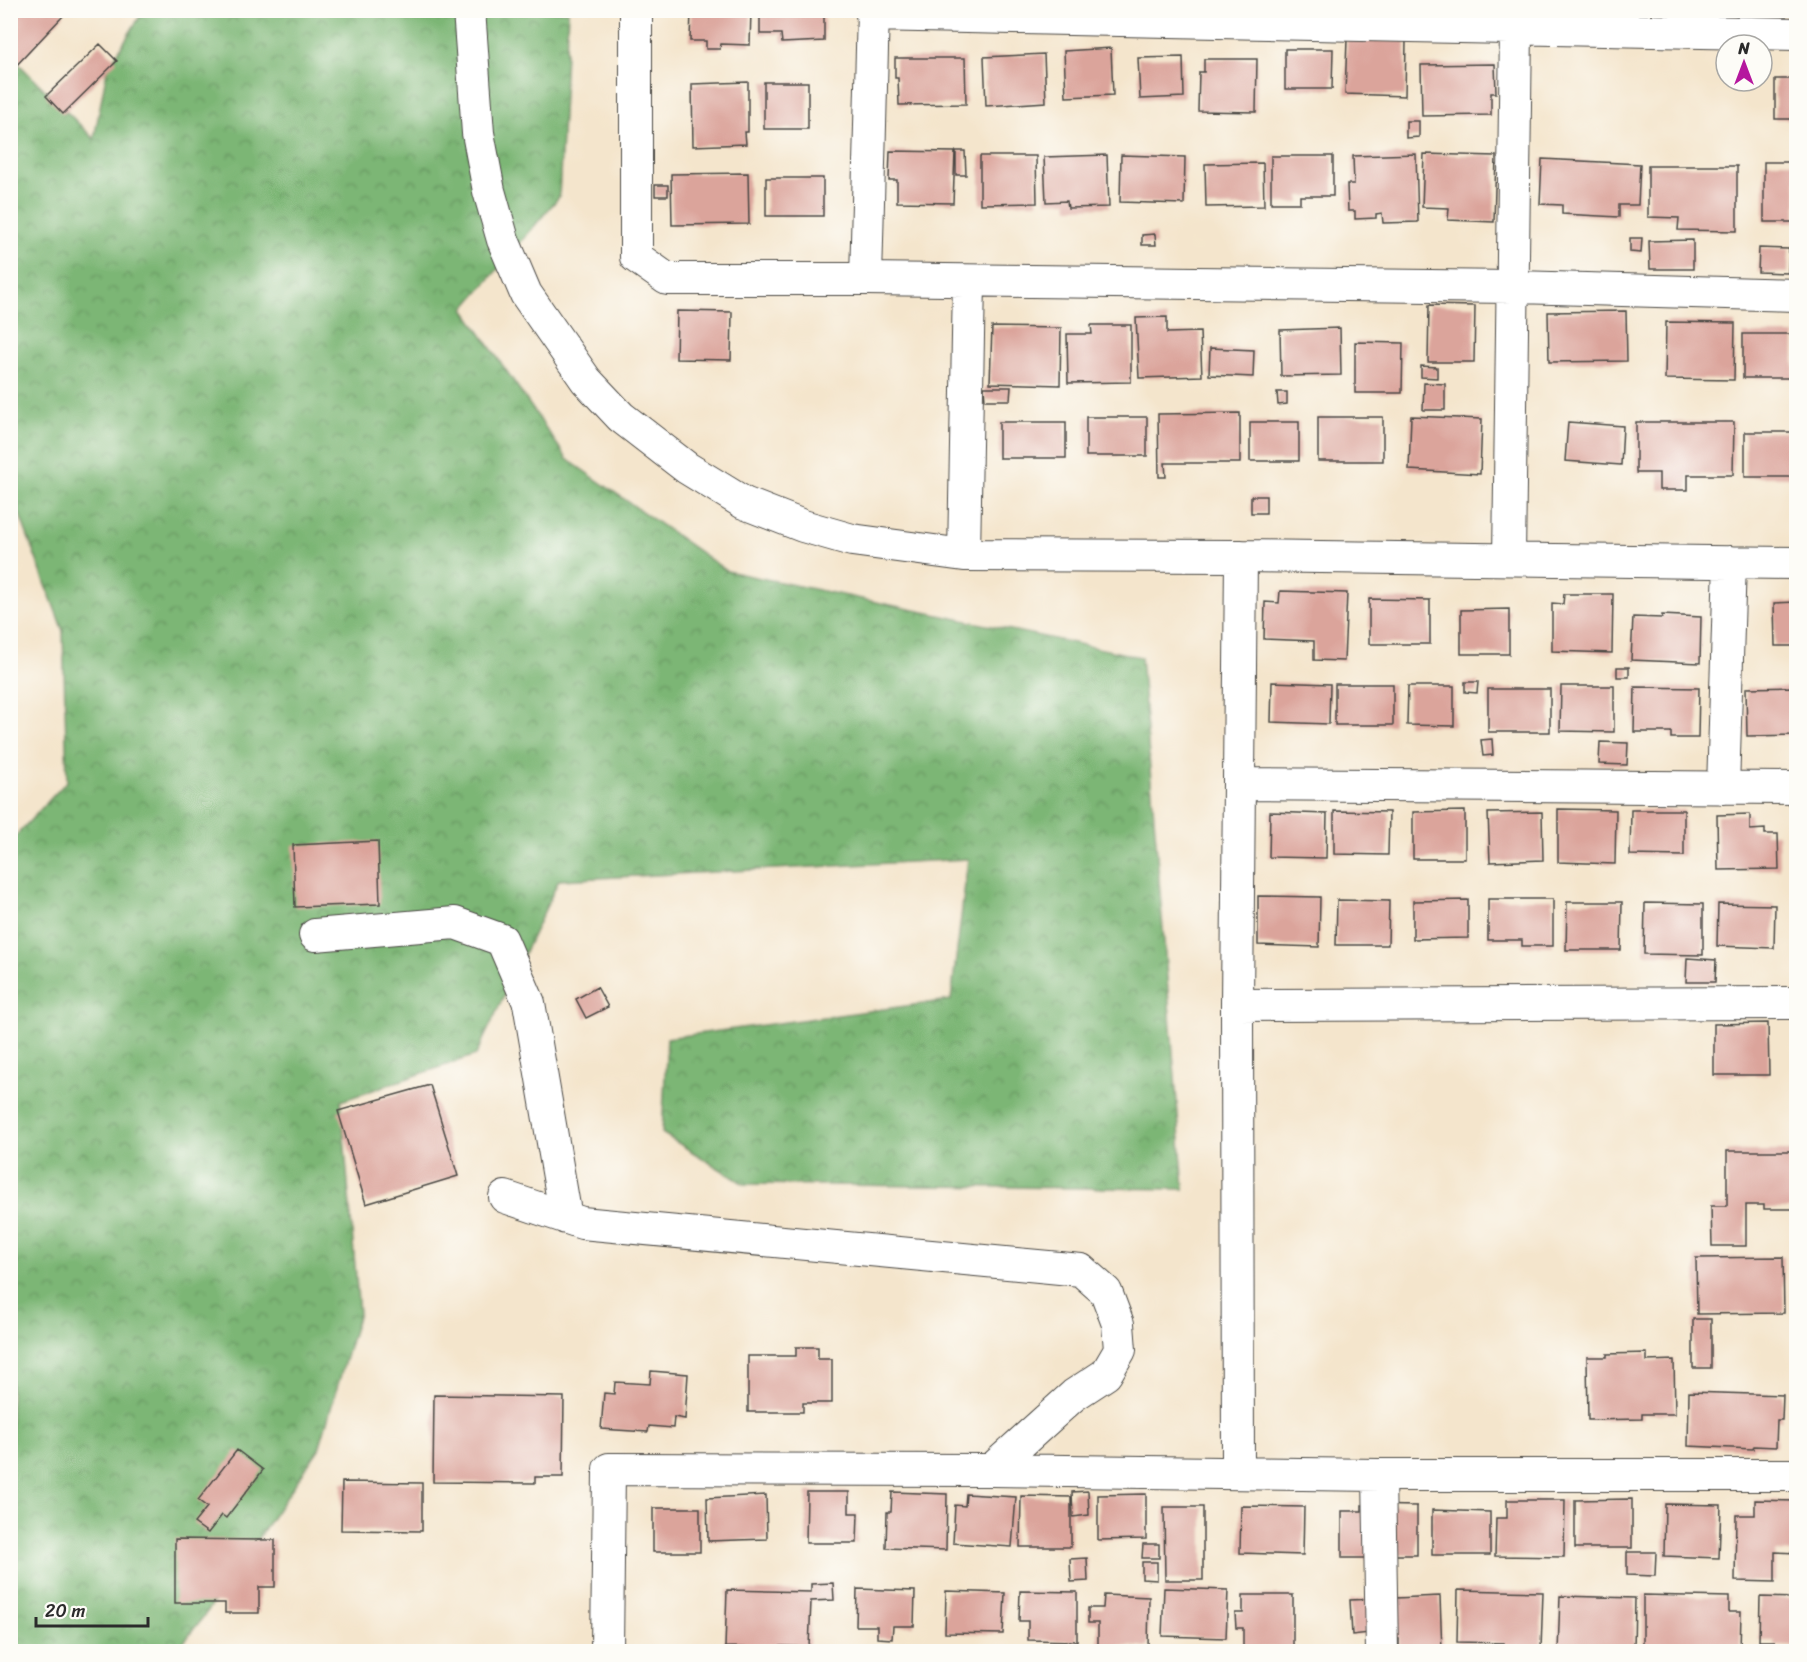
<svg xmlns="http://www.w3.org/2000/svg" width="1807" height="1662" font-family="Sriracha,sans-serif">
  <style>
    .forest { fill: url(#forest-crowns); stroke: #547050; stroke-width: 1.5 }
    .building { fill: #dba49b }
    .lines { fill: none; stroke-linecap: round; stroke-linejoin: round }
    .minor-casing { stroke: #494743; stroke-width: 34 }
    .minor { stroke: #fff; stroke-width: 32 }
  </style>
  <defs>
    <pattern id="forest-crowns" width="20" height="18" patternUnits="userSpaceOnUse" patternTransform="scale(1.5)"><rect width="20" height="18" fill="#7cb675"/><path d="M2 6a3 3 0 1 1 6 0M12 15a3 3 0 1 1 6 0" fill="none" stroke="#669460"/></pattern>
  </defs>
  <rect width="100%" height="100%" fill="#fdfcf7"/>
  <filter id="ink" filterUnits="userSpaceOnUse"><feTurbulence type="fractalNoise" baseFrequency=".0167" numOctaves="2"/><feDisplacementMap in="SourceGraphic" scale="12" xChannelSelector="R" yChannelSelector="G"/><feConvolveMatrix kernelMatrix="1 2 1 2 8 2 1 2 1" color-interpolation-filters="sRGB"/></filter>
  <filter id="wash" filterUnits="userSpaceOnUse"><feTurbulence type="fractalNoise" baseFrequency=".008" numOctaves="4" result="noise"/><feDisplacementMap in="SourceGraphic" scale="24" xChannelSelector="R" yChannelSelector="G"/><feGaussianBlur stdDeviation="1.35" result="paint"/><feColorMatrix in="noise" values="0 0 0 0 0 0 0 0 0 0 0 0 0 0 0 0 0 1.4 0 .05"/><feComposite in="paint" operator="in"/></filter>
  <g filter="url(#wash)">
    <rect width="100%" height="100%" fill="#f4e5cc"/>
    <path class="forest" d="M143,11h425l-9,186 -95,112 103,150 160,112 414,86 43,532 -440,-5 -82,-51 5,-95 284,-38 17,-141 -409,21 -83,175 -135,46 18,212 -40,136 -106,155 -36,47h-166v-810l56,-60 -4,-150 -52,-140v-435l83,83 13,-69z"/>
    <g id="blocks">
      <path class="building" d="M10,10h50l4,5 -54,57z
        M691,10h60l-1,35 -29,-1 -1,5h-14v-8h-16z
        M760,10h64v31l-42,2 -1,-9h-21z
        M1347,39l59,2 -1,55 -60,-2z
        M100,44l17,17 -54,53 -17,-18z
        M1111,48l2,47 -47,2 -2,-46z
        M1285,49h48l-1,40h-47z
        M1044,54l2,48 -60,4 -2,-49z
        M1183,57l1,40 -44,2 -2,-41z
        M895,58h70l1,46 -67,1 -1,-27h-3z
        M1204,59h53l-1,53 -58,-1 1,-39h5z
        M1495,64l1,29h-5v22l-69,1 -1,-51z
        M1775,79h21v40h-21z
        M748,82v50h-3l1,12 -53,2 -1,-62z
        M764,82h44v47h-44z
        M1406,121h13v16l-13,1z
        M890,151l65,1 -2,51 -56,-1v-22h-8z
        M956,151h9l1,24h-10z
        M1416,154l2,68 -35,1 -1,-10 -6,1v4l-21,1v-8h-7l-1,-27h7l-1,-28z
        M1424,154l72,2 -2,66 -46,-2 1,-12 -27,-1z
        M1107,155l2,52 -41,1 -1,-7 -21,1 -2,-45z
        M1121,155l64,2 -1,47 -64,-2z
        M980,156h56l1,47 -57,1z
        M1271,156h62v40h-33v7h-29z
        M1542,159l98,5 -2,41h-19v12l-57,-3v-9l-22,-1z
        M1764,162h32v60h-32z
        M1263,163l1,43 -58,1 -1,-43z
        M1648,166h89v65l-59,-1 1,-12 -31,-1z
        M748,173l1,51 -77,1 -1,-51z
        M766,178h57v38h-57z
        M655,185h13v11h-13z
        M1155,234l1,11h-14v-10z
        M1630,238h12l-1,15 -11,-1z
        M1693,240v29h-43l-1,-28z
        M1759,248l30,1 -1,24 -30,-1z
        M1429,305l46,1 -1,56h-46z
        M677,311l55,1 -1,48 -55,-1z
        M1626,311l1,50 -78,1 -1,-50z
        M1167,317v16l33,-1 2,44 -63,2 -3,-60z
        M1666,322l69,1 -1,57 -69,-1z
        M1091,325h40v57l-63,1 -1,-49h25z
        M992,327l69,1 -1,57 -70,-2z
        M1340,328l1,47 -60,1 -1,-46z
        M1743,334h51v44h-51z
        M1355,342l48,1 -1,50h-47z
        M1210,348l44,2 -1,27 -44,-2z
        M1421,366l16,1v11l-16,-1z
        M1424,383l21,1v26h-22z
        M984,387h27l-1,13h-25z
        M1277,392h10v12l-9,1z
        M1240,413v50h-75l1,14h-7l-1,-63z
        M1411,416l71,3 -2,55 -71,-4z
        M1086,417h61v39h-61z
        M1318,417h65v44h-65z
        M999,422h67v36h-67z
        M1250,422h49v39h-49z
        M1568,422l55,4 -2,39 -56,-4z
        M1636,422h98l-1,53h-45v15h-29v-17h-23z
        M1745,432h51v45h-51z
        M1251,496h15v17h-15z
        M1280,591l67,2 -3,68 -30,-1v-19l-50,-2 1,-37 14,1z
        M1564,594h49l-1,59 -60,-2v-48l11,1z
        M1369,599l61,1v44h-61z
        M1796,602v44h-21l-1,-43z
        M1509,609v45h-48v-44z
        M1662,615l39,2 -1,46 -69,-3 2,-43 29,1z
        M1617,667h12v10h-12z
        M1272,682l58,2 -1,40 -58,-2z
        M1465,682h13l-1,11 -12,-1z
        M1335,684h58v41h-58z
        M1408,686h46v40l-47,-1z
        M1561,686h53v46l-54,-1z
        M1635,687l64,1 -1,50h-27v-6h-37z
        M1796,687v48l-49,1 -1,-48z
        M1488,689h62v43h-62z
        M1492,739l1,16 -10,1 -2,-16z
        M1600,742l28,1 -1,22 -28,-1z
        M1558,809l58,1 -1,54 -57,-2z
        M1631,810h53v46l-54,-1z
        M1334,811l55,1 -1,43 -54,-1z
        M1465,811v48h-52v-47z
        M1270,812l57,2 -1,44 -57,-1z
        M1542,812l1,48 -53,2 -2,-49z
        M1750,814v16l15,-1v5h13l1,35 -61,1 -1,-55z
        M378,841l2,63 -85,3 -2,-62z
        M1258,896l62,1 -1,50 -61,-2z
        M1488,899h65v47h-31v-6h-34z
        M1337,900l52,1 -1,44h-52z
        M1468,900v38l-55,1v-38z
        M1567,902h55l-1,48h-55z
        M1645,903l58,1v51l-59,-1z
        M1718,904l57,1 -1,43 -57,-2z
        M1687,958l29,2 -1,22h-29z
        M597,987l11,20 -22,11 -10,-19z
        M1768,1023l1,52h-55v-51z
        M430,1085l28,91 -92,28 -28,-93z
        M1727,1151h69v58h-32v-4h-18v41h-34l-1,-40h16z
        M1783,1257l1,56 -87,1 -1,-56z
        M1693,1319h18v49h-18z
        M796,1347h22v12h14v44h-29v9h-55v-56h48z
        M1647,1353v8l27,-1 1,54h-33v5l-54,1 -1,-63h20v-3z
        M651,1371l37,3 -3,45 -11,-2 -1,11 -24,-2 -1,6 -47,-3 3,-36 10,1 1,-12 35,2z
        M1689,1392l94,3 -1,25h-5l-1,27 -22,-1 -1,3 -65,-3z
        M434,1395l130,2 -1,80h-28v6l-102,-1z
        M237,1450l26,20 -37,48 -4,-3 -14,18 -14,-10 13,-16 -9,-7z
        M342,1482l80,1v48l-81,-1z
        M1088,1491l1,24 -16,2 -1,-25z
        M807,1492h42v21h9l-1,30h-51z
        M892,1492l55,2 -1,56 -60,-2 1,-36h4z
        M966,1494l50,3 -4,50 -59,-4 2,-38 10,1z
        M1146,1494v45l-48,1v-45z
        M766,1495l1,44 -59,2 -1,-43z
        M1021,1496l50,1v50h-51z
        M1632,1499v49h-57v-48z
        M1507,1500h58l-1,57 -69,-1 1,-38h11z
        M1755,1500l41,1v52l-21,-1v30l-40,-1 1,-66h19z
        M1665,1504l56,1 -2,53 -55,-2z
        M1362,1505l55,1v49h-39v3h-36v-47h20z
        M1241,1506l63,1 -1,48 -63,-2z
        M1164,1507h39v73h-38z
        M653,1508h47v44h-47z
        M1432,1510l58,2v43h-58z
        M175,1539l100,1v47h-16v26h-34v-10h-50z
        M1143,1544h16v14h-17z
        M1627,1552h29l-1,24 -28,-1z
        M1087,1558l1,23 -17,1 -1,-23z
        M1142,1562h15v18l-15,-1z
        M833,1583l1,17 -23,1 -2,46 -28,-1v6h-19v-4l-37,-1 2,-57 84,2v-8z
        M1164,1588l64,2 -2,48 -64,-2z
        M857,1589l58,2 -1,35h-21l-1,13 -15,-1v-12h-21z
        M1458,1590l85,2 -2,57 -37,-1v-5l-47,-1z
        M946,1591l59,2 -2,41 -58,-1z
        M1020,1591l57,1v49l-49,-1v-19h-9z
        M1104,1595l45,2 -1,50 -50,-1v-23h-10v-15h15z
        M1243,1595h50v53h-50v-20h-7l-1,-15h8z
        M1643,1595l86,2v15h12l-1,40h-97z
        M1440,1596l2,56h-30v-4h-13v-10l-30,1v-6l-17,2 -2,-35z
        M1560,1596l75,2 -1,53 -76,1z
        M1760,1597l36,1v49l-21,-1v-5h-16z"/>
    </g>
  </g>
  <g filter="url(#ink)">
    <use href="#blocks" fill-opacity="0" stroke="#494743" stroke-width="1.5"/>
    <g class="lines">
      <defs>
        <path id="minor" d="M469,10l9,123 11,58 14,49 23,54 60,86 35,37 66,51 57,35 59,23 49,14 112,15 277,1 555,7
          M636,10v247l31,22h199l647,8 283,8
          M872,15l924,19
          M866,279l7,-269
          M964,555l5,-274
          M1509,559l7,-531
          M1239,784l557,4
          M1723,788l7,-226
          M315,935l140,-12 47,17 27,63 37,215
          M1237,1005l559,-2
          M505,1197l77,26 499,47 25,22 12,32 2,26 -14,24 -32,21 -83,75
          M1238,1473l-1,-468 4,-449
          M1379,1475l3,177
          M607,1652l2,-183 382,1 388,5h417"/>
      </defs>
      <use href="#minor" class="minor-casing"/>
      <use href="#minor" class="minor"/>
    </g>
  </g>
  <rect width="1807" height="1662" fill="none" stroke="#fdfcf7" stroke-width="36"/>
  <g transform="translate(1744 63)"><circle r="28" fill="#fdfcf7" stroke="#a9a8a5" stroke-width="1.5"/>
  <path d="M0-4.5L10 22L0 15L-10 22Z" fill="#b5179e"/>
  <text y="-9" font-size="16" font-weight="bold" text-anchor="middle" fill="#2b2b2b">N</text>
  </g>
  <path d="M36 1617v9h112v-9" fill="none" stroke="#2b2b2b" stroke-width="3"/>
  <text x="45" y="1617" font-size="18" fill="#2b2b2b" stroke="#fdfcf7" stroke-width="4.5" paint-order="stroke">20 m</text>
</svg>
